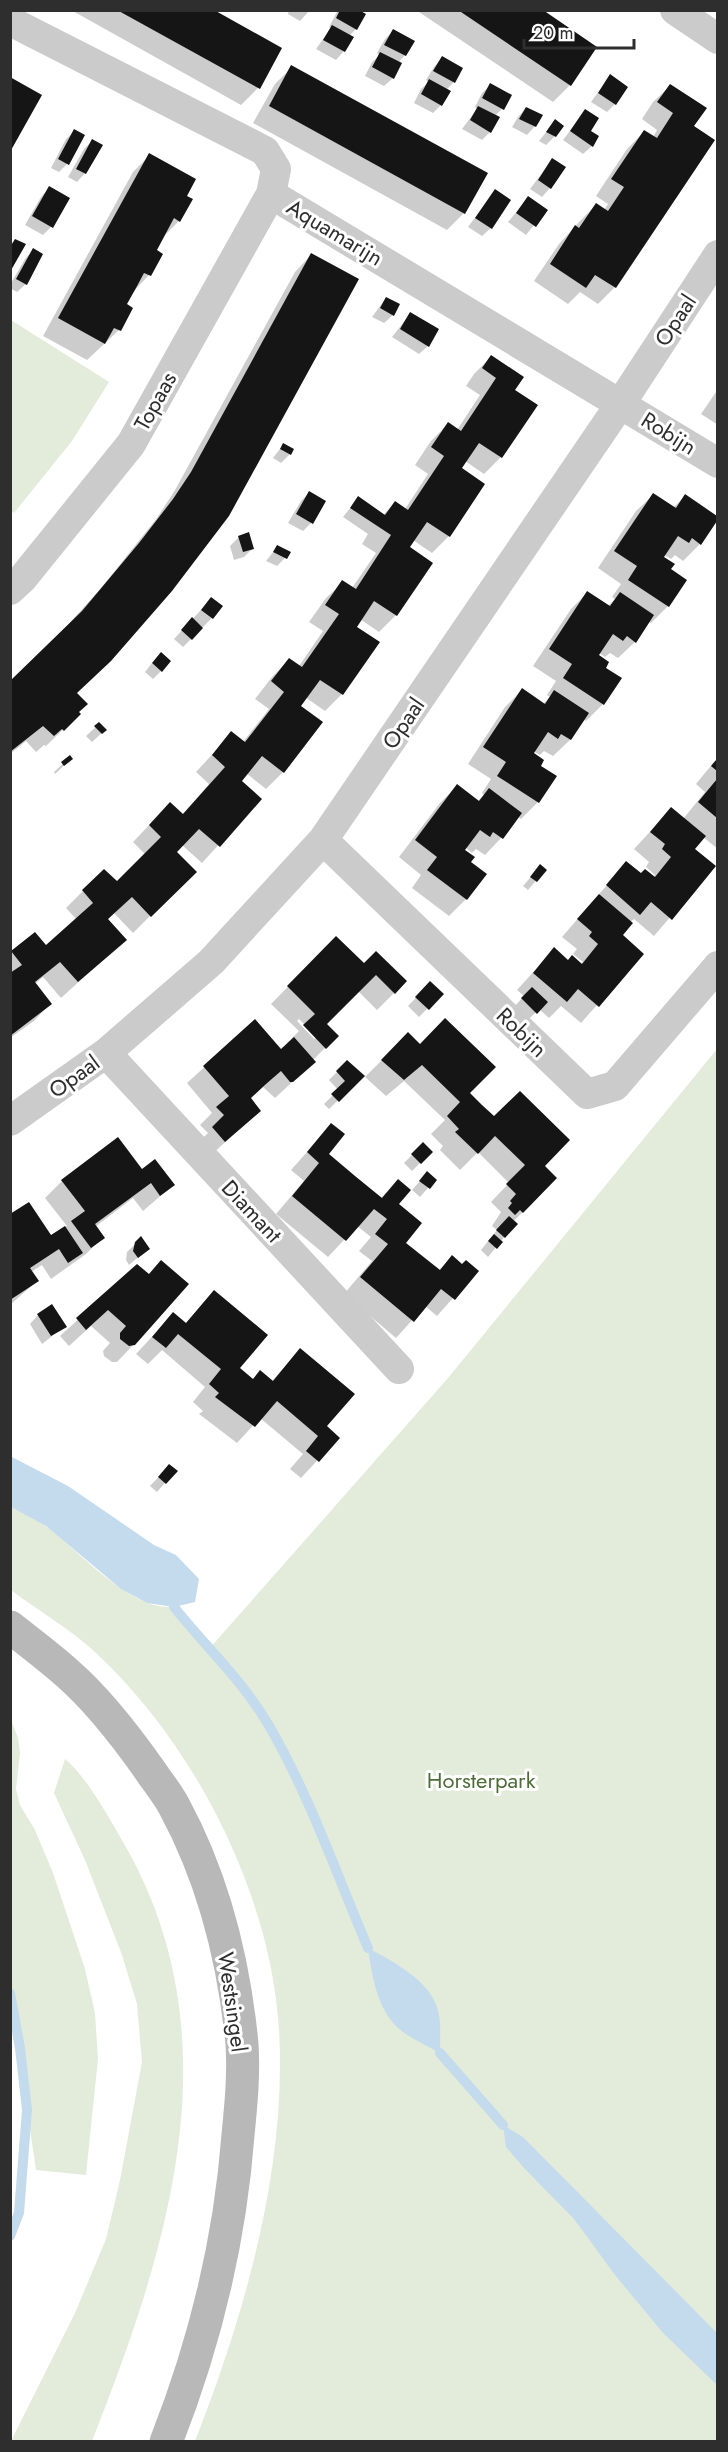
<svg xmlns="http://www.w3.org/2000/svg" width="728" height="2452" font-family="Jost,sans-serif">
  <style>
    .green { fill: #e3ecda }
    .water { fill: #c4dbee }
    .shadow { fill: #0003; fill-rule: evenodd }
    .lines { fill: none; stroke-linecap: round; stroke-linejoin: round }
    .stream { stroke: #c4dbee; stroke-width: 10 }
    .building { fill: #151515 }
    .street { stroke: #cbcbcb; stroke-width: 30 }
    .secondary { stroke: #b8b8b8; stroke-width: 33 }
    .labels { text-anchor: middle; stroke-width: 6; stroke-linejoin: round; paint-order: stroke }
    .street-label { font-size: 22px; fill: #2e2e2e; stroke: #fff }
    .park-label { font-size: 22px; fill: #4d6d38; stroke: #fff }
  </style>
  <rect width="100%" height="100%" fill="#fff"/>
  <path class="green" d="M11,320l98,62 -37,59 -58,72 -4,-3z
    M717,1049v1392h-522c50,-127 92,-274 84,-411 -5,-82 -33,-162 -72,-233 -30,-53 -66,-102 -111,-144 -25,-24 -58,-42 -85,-63v-83c11,6 25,12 36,20 30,22 91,92 132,78l30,44 239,-271z
    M11,1720l7,18 2,15 -4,36 4,16 15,25 18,43 32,96 10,44 3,46 -12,116 -50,-5 -15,-101 -6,-66 -4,-14z
    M65,1759c23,19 47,64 62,90 108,193 40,402 -35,592h-81l64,-128 31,-74 14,-59 22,-118 -5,-58 -15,-49 -37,-95 -31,-67z"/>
  <path class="water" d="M10,1456l58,30 86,59 22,10 23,24 -4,23 -21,5 -27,-4 -26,-14 -75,-63 -35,-19z
    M368,1948c26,14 66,34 71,67 2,12 1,25 1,38 -12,-7 -26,-13 -37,-21 -25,-18 -31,-55 -35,-84z
    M503,2125l20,12 194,196v52l-54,-52 -48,-58 -41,-56 -50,-51 -18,-21z"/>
  <path class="shadow" d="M71,10h140l47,78 -17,17z
    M289,10h21l-10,11 -12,-7z
    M338,10h18v19l-7,7 3,2 -8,13 -8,9 -20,-11 15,-21 -2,-1z
    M416,10h124l30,75 -17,17z
    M393,31l12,24 -7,8 -5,15 -9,8 -19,-10 7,-14 8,-7 -3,-2 8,-14z
    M442,58l19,11 -8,14 -7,7 -5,15 -8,8 -19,-10 7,-14 8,-7 -3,-2 8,-13z
    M292,67l172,146 -17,17 -194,-107 22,-39z
    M610,76l5,28 -8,8 -16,-10z
    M491,85l19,10 -8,14 -7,7 -5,16 -8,8 -20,-11 15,-20 -2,-2 7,-14z
    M670,86l22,40 -77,161 -17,17 -18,-12 -12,12 -34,-23 25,-37 20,-22 17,-17 8,5 4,-6 -12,-8 31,-47 17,-17 9,5 4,-7 -15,-11 11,-17z
    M526,108l9,18 -8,9 -15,-8 6,-10z
    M585,111l7,35 -9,8 -20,-14z
    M555,121l7,5 -7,10 -9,9 -7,-4z
    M75,131l-8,33 -8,8 -8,-4 15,-29z
    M92,141l-7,32 -8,9 -9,-5 16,-28z
    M150,155l35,41 -6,25 -17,17 -7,12 -6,25 -17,18 -7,12 -6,25 -32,30 -44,-24 90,-164z
    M552,160l-2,28 -8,9 -12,-8z
    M49,188l2,39 -8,8 -18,-10 16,-28z
    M495,191l-4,37 -9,8 -14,-9z
    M528,198l18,12 -20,25 -18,-13z
    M33,250l-7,34 -9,8 -7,-4v-3l15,-26z
    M311,255l-236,439 4,20 -33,32 -2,-1 -8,7 -10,-11 -16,13v-71l38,-36 54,-60 55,-69 18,-28 120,-218z
    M386,298l7,17 -9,8 -12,-6z
    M410,314l18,32 -9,8 -27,-17z
    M491,357l22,33 -12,67 -17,17 -19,-13 -5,8 23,15 -34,52 -17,17 -19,-13 -5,8 -12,67 -17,17 -19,-13 -5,8 -13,67 -17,17 -20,-14 -6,9 -16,66 -17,17 -20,-16 -6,8 20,18 -58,64 -20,-18 -7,7 19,20 -61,61 -19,-20 -7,7 18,20 -64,58 -18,-21 -8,7 15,20 -16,17 -24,17v-84l25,-20 11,13 31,-27 -11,-12 17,-17 21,-20 13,12 28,-29 -12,-12 20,-21 29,-6 27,-31 -13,-12 36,-39 11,9 26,-33 -14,-10 17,-22 17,-17 10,6 24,-35 -14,-9 17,-24 17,-16 9,6 24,-35 -14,-9 6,-10 -25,-17 15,-19 25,17 12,-12 10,6 23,-35 -13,-9 16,-24 17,-17 9,6 23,-35 -14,-9 8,-12z
    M718,389v36l-17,-11z
    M283,445l7,9 -9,9 -8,-5z
    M309,493l2,30 -8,8 -15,-8 13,-22z
    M653,495l20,13 12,-12 33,22 -18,26 -17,17 -8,-6 -4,4 -7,-4 -2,3 7,12 16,10 -17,26 -17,17 -3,-2 -13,21 -17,16 -8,-5 -5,4 -6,-4 -2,3 7,12 -1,36 -17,17 -3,-2 -13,21 -17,16 -9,-5 -4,4 -7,-4 -1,3 7,12 -1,36 -17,17 -3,-2 -17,21 -16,17 -9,-6 -4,4 -7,-6 -2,3 6,12 -3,37 -17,17 -37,-28 9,-13 -22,-18 41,-54 17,-17 20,16 7,-7 -2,-2 9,-14 -23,-15 37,-57 17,-17 21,14 7,-7 -3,-2 9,-14 -23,-15 38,-57 17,-17 20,14 7,-7 -3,-2 9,-13 -23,-16 38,-57z
    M248,534l5,14 -9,9 -10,3 -4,-14 8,-8z
    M278,546l7,12 -8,8 -11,-5z
    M211,599l1,19 -29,29 -9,-8z
    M152,663l9,8 -8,8 -8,-7z
    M99,724l6,6 -13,12 -6,-6z
    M70,757l1,2 -16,15 -1,-2z
    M718,757v92l-15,-12 -10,12 21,17 -60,70 -20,-17 -4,3 -10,13 22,19 -61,69 -20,-17 -12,12 -10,-9 -12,12 -14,-13 11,-12 -7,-6 37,-41 14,13 12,2 3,-2 -10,-8 4,-5 -15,-12 64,-74 15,12 12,3 2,-3 -9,-8 3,-5 -15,-13 37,-40 12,10 22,-27 -9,-8z
    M540,866l5,4 -17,20 -5,-4z
    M336,938l28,27 12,-12 18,40 -17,17 -19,-19 -33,33 12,12 -25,25 2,1 -39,36 -12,-11 -13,11 9,13 -51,47 -12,-14 12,-11 -8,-8 12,-12 -25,-30 68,-62 26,30 8,-7 -2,-1 12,-12 -28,-27zM299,1019l18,18 -3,2 -17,-18z
    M430,983l12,11 -23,23 -11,-11z
    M408,1034l147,144 -42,44 2,2 -27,33 -7,-7 16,-20 -5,-4 9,-14 -10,-10 18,-19 -31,-31 -18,18 -20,-20 3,-4 -12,-12 14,-14 -41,-39 -18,15 -21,-19z
    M347,1062l16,14 -34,33 -5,-5 14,-14 -9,-10z
    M331,1125l-4,29 53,45 18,-18 -1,23 7,39 34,28 14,-14 10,9 15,5 -40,45 -12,-10 -29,32 -52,-44 28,-33 -13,-10 12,-14 -14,-11 -29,31 -52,-43 28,-33 -13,-11z
    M423,1144l8,8 -19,19 -8,-8z
    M141,1171l32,14 -30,26 -10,-13 -38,29 8,10 -17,17 -35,25 -9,-14 -11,7 6,9 -27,24v-89l40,21 17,-11 -22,-28 17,-17z
    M427,1173l8,7 -15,17 -8,-7z
    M136,1243l12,6 -19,16 -3,-5 1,-8z
    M137,1266l-3,78 -17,18h-5l-8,-6 -1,-5 7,-8 -19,-17 -22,20 -9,-10z
    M214,1292l24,76 15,12 18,2 29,-32 25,76 13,12 -37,40 -11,-9 13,-15 -43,-36 -23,25 -38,-29 4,-3 -10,-9 12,-15 -43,-37 -14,14 -12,-10 37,-40 12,10z
    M38,1315l27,11 -23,18 -12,-20z
    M169,1466l6,5 -18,21 -7,-6z"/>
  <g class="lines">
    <path class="stream" d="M174,1607c31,39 69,74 94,117 41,70 68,149 100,224
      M10,1993l10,55 7,62 -8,103 -9,23
      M440,2053l63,72"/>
  </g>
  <path class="building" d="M117,10h97l68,38 -22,41z
    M340,10h19l7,4 -9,16 -21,-12z
    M458,10h85l54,37 -26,39z
    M332,25l22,12 -9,15 -22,-12z
    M393,29l22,12 -9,15 -22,-11z
    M380,52l22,11 -8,16 -22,-12z
    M442,56l21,12 -8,15 -22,-12z
    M291,65l197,108 -23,41 -196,-108z
    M610,74l18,13 -12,18 -18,-12z
    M10,77l32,18 -32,57z
    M429,79l22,12 -9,15 -21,-12z
    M490,83l22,12 -8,15 -22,-12z
    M670,84l37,24 -13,18 21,14 -99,148 -21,-13 -9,13 -36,-24 25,-39 4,3 17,-25 12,8 16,-24 -13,-8 33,-49 13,8 16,-25 -16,-11z
    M478,106l22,11 -9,16 -21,-13z
    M526,107l17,8 -7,12 -17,-8z
    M585,109l14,9 -8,13 8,5 -6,11 -23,-16z
    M555,119l9,7 -8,11 -10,-5z
    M74,129l11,6 -16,30 -11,-6z
    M92,139l11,6 -17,29 -10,-5z
    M149,153l47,26 -9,17 6,3 -13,23 -6,-4 -17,32 6,4 -12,22 -7,-3 -8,15 -9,16 6,4 -12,23 -7,-3 -9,16 -47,-26z
    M552,158l14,9 -15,22 -13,-9z
    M49,186l21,12 -17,30 -21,-12z
    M495,189l16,11 -19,29 -17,-11z
    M528,196l20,14 -12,17 -20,-14z
    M15,239l11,5 -16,28v-25z
    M33,248l10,6 -16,31 -11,-6z
    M311,253l48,26 -130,237 -57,75 -61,70 -34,32 11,11 -9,8 2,2 -17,17 -2,-2 -8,7 -11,-10 -33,26v-71l72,-70 57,-68 34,-44 18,-27z
    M386,297l14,7 -6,12 -14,-8z
    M410,312l29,17 -10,18 -29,-18z
    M491,355l33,22 -9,13 23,15 -36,53 -23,-15 -17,25 23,16 -35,53 -23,-15 -17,25 23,16 -36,53 -23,-15 -17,26 23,15 -37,53 -23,-15 -19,26 22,16 -39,51 -22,-17 -20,25 20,18 -42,48 -21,-18 -22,23 20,20 -46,45 -19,-20 -24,22 19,21 -49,42 -18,-20 -25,20 17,22 -42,32v-63l12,-8 -11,-14 24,-19 11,13 47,-42 -11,-13 22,-21 13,12 44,-44 -12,-12 21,-23 13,12 42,-47 -13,-12 19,-24 14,11 39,-50 -13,-11 18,-23 13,9 37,-53 -14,-9 17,-25 14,9 35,-54 -41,-27 8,-12 27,19 10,-14 13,9 36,-54 -13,-9 17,-25 13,9 35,-53 -14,-10z
    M283,443l11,6 -3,6 -11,-6z
    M309,491l17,10 -13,23 -17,-10z
    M653,493l23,15 9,-14 32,22v5l-16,24 -9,-7 -3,5 -11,-7 -14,21 11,7 -4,5 16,11 -18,27 -41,-27 9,-14 -23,-15z
    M249,532l5,17 -11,3 -5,-16z
    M277,545l14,7 -4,7 -14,-7z
    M587,591l23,15 10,-14 34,23 -18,28 -9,-7 -4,5 -10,-7 -14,21 10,7 -3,6 16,10 -18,27 -41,-27 9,-14 -23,-15z
    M211,597l12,9 -10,13 -12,-9z
    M192,617l11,11 -11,12 -11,-10z
    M161,652l10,9 -9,11 -10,-9z
    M522,688l23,16 9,-14 35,23 -18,27 -10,-6 -3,5 -10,-7 -14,21 10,7 -3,6 16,10 -18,27 -42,-27 9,-14 -23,-15z
    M99,722l8,8 -5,4 -8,-8z
    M70,755l3,4 -9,7 -3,-4z
    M717,759v12l-6,-5z
    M717,779v39l-19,-16z
    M457,784l22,17 10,-13 33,25 -19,26 -10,-7 -3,5 -10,-7 -15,20 10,7 -4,5 16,12 -20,26 -40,-30 10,-13 -22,-17z
    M671,807l35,29 -11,13 21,17 -44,54 -21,-18 -11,13 -34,-30 20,-24 15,12 4,-4 10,8 16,-20 -9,-8 3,-5 -15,-12z
    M540,864l7,6 -10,12 -7,-5z
    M599,894l34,29 -10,12 21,19 -45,53 -21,-18 -11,13 -34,-29 21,-26 14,13 4,-5 10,9 16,-20 -9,-8 3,-4 -15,-13z
    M336,936l28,27 12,-12 31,30 -12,13 -19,-19 -49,49 12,12 -13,13 -23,-24 12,-11 -28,-28z
    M430,981l14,13 -15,16 -14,-13z
    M532,987l16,15 -11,12 -16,-16z
    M445,1018l51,49 -26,26 12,12 12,11 26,-25 50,49 -25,26 12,12 -34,35 -3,-3 -5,5 -7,-7 4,-5 -2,-2 6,-7 -10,-10 19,-19 -30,-29 -17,18 -23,-22 4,-3 -12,-13 13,-14 -38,-37 -18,15 -23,-20 27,-28 12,12z
    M255,1019l26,30 13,-12 22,25 -23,20h-3l-9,-11 -15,13 -15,14 10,13 -36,31 -13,-15 12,-12 -8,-8 13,-11 -26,-30z
    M347,1060l18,16 -26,26 -8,-8 14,-13 -9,-10z
    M331,1123l14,11 -16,20 26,22 27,22 16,-19 13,11 -12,14 23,19 -16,20 34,27 12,-15 10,9 4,-4 13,11 -24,29 -14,-11 -27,33 -54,-45 28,-33 -13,-10 12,-15 -13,-10 -28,32 -54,-45 27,-33 -12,-11z
    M118,1137l24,32 13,-10 20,26 -15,11 -9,-13 -56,41 10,14 -14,10 -20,-27 14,-10 -24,-31z
    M423,1142l10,10 -12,12 -10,-10z
    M427,1171l10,9 -7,9 -11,-8z
    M29,1202l22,33 14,-9 18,27 -15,10 -9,-14 -29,19 9,13 -29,19v-86z
    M509,1216l9,8 -13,14 -9,-8z
    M494,1234l9,8 -6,7 -9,-8z
    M141,1236l9,13 -12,9 -5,-7 2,-9z
    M161,1260l28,24 -54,61 -6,1 -9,-7v-6l6,-7 -18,-16 -22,20 -10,-12 61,-54 12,10z
    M214,1290l54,45 -28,33 13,11 7,-9 13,11 27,-33 55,46 -28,32 13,12 -21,24 -13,-11 12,-15 -41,-35 -22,26 -40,-30 4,-4 -10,-9 12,-15 -43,-35 -12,14 -14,-11 21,-25 13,11z
    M52,1304l15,23 -16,9 -14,-22z
    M169,1464l9,7 -12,13 -8,-7z"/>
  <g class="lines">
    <path class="street" d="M675,10l43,29
      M10,21l255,130 11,18 -5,25 447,269
      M10,590l12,-11 109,-135 140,-250
      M323,840l264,254 28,-8 103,-120
      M106,1053l293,316
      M10,1121l96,-68 105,-91 112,-122 298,-437 97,-148"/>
    <path class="secondary" d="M10,1627c19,15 39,30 57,46 31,27 58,62 82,96 8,12 18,24 25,37 40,74 60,155 68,238 2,30 -1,61 -4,91 -8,106 -33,208 -72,307"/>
  </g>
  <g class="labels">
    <g class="street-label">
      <text transform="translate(335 232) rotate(31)" y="8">Aquamarijn</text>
      <text transform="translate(675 320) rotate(-57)" y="8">Opaal</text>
      <text transform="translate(155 401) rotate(-61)" y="8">Topaas</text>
      <text transform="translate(669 433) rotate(32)" y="8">Robijn</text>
      <text transform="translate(403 723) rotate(-56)" y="8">Opaal</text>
      <text transform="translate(522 1032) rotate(44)" y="8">Robijn</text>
      <text transform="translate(74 1076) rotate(-36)" y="8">Opaal</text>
      <text transform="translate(252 1211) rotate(47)" y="8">Diamant</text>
      <text transform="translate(233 2002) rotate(82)" y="8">Westsingel</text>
    </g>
    <g class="park-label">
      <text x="481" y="1788">Horsterpark</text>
    </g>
  </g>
  <rect width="728" height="2452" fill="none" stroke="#2e2e2e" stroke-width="24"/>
  <path d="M524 39v9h110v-9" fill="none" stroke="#2e2e2e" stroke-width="3"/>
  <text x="533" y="39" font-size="18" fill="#2e2e2e" stroke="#ffffff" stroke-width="4.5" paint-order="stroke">20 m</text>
</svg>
